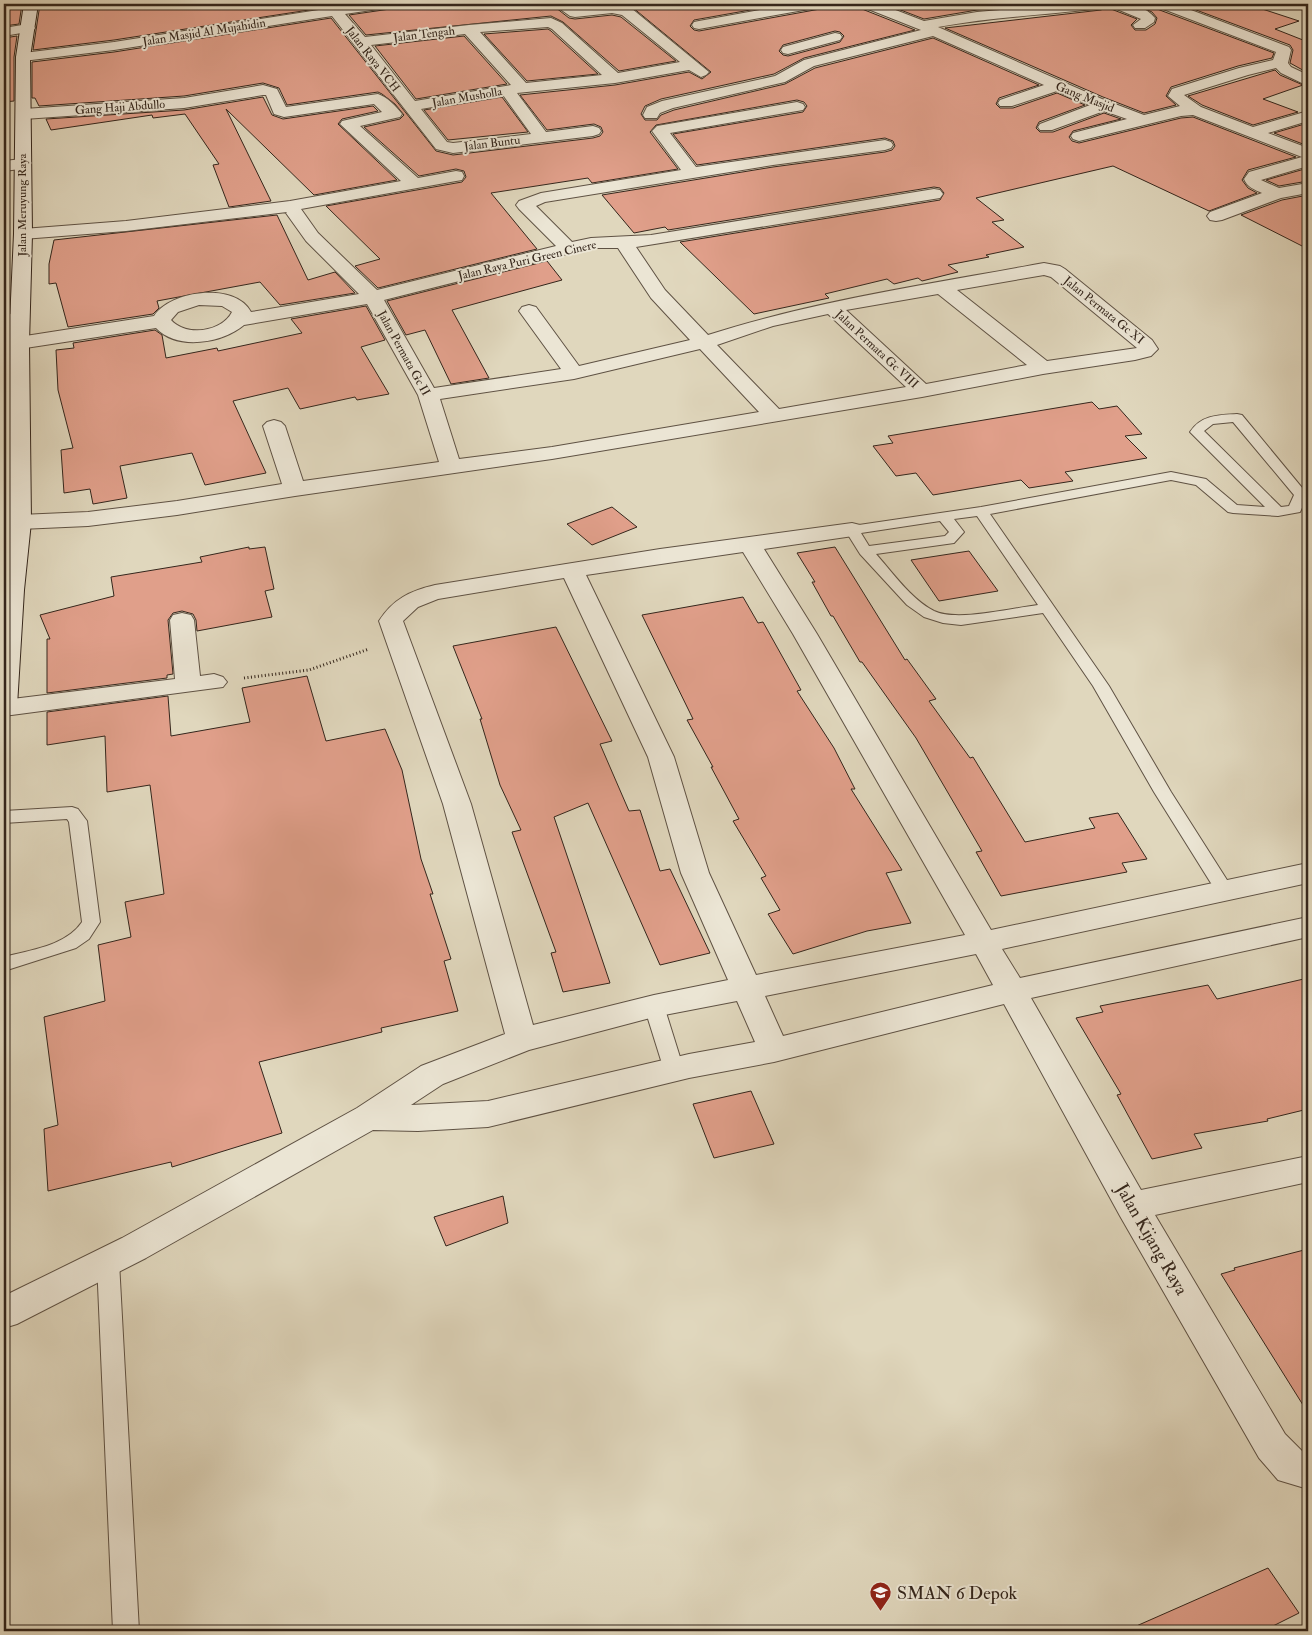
<svg xmlns="http://www.w3.org/2000/svg" width="1312" height="1635" font-family="'IM FELL Double Pica',serif">
  <style>
    .building { fill: #e09f8a; stroke: #34261c; fill-rule: evenodd }
    .lines { fill: none; stroke-linecap: round; stroke-linejoin: round }
    .lane-casing { stroke: #5f5244; stroke-width: 2 }
    .street-casing { stroke: #5f5244; stroke-width: 2 }
    .secondary-casing { stroke: #34261c; stroke-width: 2 }
    .path { stroke: #34261c; stroke-width: 3; stroke-dasharray: 1 2.5; stroke-linecap: butt }
    .lane { fill: #ebe5d4; fill-rule: evenodd }
    .street { fill: #ebe5d4; fill-rule: evenodd }
    .secondary { fill: #ebe5d4; fill-rule: evenodd }
    .labels { text-anchor: middle; stroke-width: 4; stroke-linejoin: round; paint-order: stroke }
    .far-street-label { font-size: 12px; fill: #34261c; stroke: #ebe5d4 }
    .near-street-label { font-size: 18px; fill: #34261c; stroke: #ebe5d4 }
    .near-poi-label { font-size: 18px; fill: #34261c; stroke: #ebe5d4; text-anchor: start }
  </style>
  <rect width="100%" height="100%" fill="#e0d7bd"/>
  <filter id="stains"><feTurbulence type="fractalNoise" baseFrequency=".004" numOctaves="4"/><feColorMatrix values="0 0 0 0 .2 0 0 0 0 .09 0 0 0 0 .02 0 0 0 .5 -.17"/></filter>
  <radialGradient id="worn" r=".72"><stop offset=".6" stop-color="#630" stop-opacity="0"/><stop offset="1" stop-color="#630" stop-opacity=".3"/></radialGradient>
  <path class="building" d="M4,4h18l-3,20 -15,2z
    M40,4h280l2,4 -208,32 -81,10z
    M394,4h157l18,14 6,1 37,-4 9,2 55,44 -57,10 -56,-49 -12,-6 -185,19 -17,-20 41,-6z
    M616,4h168l-90,16 -4,6 4,4 5,1 121,-22 4,-5h35l3,5 53,21 -111,28 -30,16 -113,25 -16,7 -4,8 4,6h12l4,-5 13,-5 111,-26 30,-16 118,-30 106,47 -40,13 -3,6 4,4h13l44,-15 28,12 -46,17 -3,6 4,4h13l51,-19 17,6 -48,12 -4,6 3,4 7,2 102,-25 12,-1 103,40 -48,13 -6,10 6,8 9,5 -48,18 -96,-45 -137,32 28,22 -12,2 32,25 -38,8 3,2 -41,8 10,7 -36,9 -4,-3 -24,6 -7,-5 -62,15 4,4 -75,16 -74,-72 260,-42 4,-7 -4,-5 -6,-1 -266,43 -3,-3 -31,6 -32,-38 171,-28 112,-15 7,-2 3,-4 -2,-5 -8,-3 -188,27 -24,-31 130,-22 4,-6 -3,-4 -7,-2 -141,25 -6,7 28,37 -86,14 -4,-5 -97,15 46,56 -159,39 -23,-22 25,-7 -54,-53 136,-24 4,-5 -2,-6 -8,-2 -37,7 -55,-49 36,-8 4,-4 -9,-11 -13,-10 -4,-2 -91,13 -8,-17 -16,-5 -79,13 -145,10 -4,-8h-3v-36l82,-10 217,-34 105,133 17,4 140,-17 7,-2 3,-4 -2,-5 -7,-3 -47,6 -27,-35 95,-10 74,-13 13,7 9,-7 -79,-65zM835,31l5,1 4,4 -4,6 -52,14 -5,-1 -4,-4 4,-6z
    M885,4h164l-72,6 -53,9z
    M1134,4h20l3,5 117,44 -2,5 -34,8 -67,21 -5,9 10,9 -32,8 -41,-16 -158,-69 156,-18 8,-4 2,3 26,10 -6,6 4,5h11l9,-6 2,-6 -5,-6z
    M1180,4h67l52,17 -24,8 33,13v31l-18,-10 3,-13 -3,-5z
    M548,29l3,2 47,43 -71,7 -43,-47z
    M17,36l-3,21v44l-10,1v-64z
    M464,36l43,48 -91,15 -41,-53z
    M1275,70l5,5 23,10 -40,14 35,13 -45,13 -51,-20 -14,-9z
    M263,97l9,18 11,4 90,-13 5,5 -36,8 -4,5 59,56 -83,15 -88,-86 45,92 -42,6 -16,-42 6,-1 -34,-50 -32,4 -1,-3 -101,15 -5,-11 138,-9z
    M502,97l26,35 -80,8 -24,-30z
    M1308,123v23l-34,-13z
    M1308,168v13l-29,5 -13,-6z
    M1308,195v54l-67,-34 41,-15z
    M277,215l31,65 27,-8 20,21 -75,12 -20,-23 -103,19 2,7 -6,6 -85,13 -12,-44 -7,1v-20l5,-24z
    M547,261l15,19 -110,30 37,68 -38,6 -26,-54 -19,5 -19,-34z
    M366,306l19,34 -24,7 28,47 -32,6 -2,-3 -55,12 -12,-21 -55,13 33,72 -61,12 -13,-32 -72,13 7,32 -34,6 -3,-15 -26,4 -3,-43 12,-2 -15,-58 -2,-40 18,-2 -1,-5 82,-13 7,5 4,23 51,-10 1,3 84,-18 -11,-14z
    M1092,402l7,7 18,-3 25,28 -17,2 22,22 -82,14 8,9 -44,7 -8,-8 -88,15 -17,-22 -20,3 -23,-30 20,-3 -5,-7z
    M612,507l25,20 -45,18 -25,-21z
    M249,547v2l16,-2 9,42 -9,2 7,26 -75,14 -1,-11 -3,-6 -11,-3 -9,2 -5,7 5,54 -6,1v3l-120,15v-54h3l-10,-24 74,-19 -3,-19 91,-15 -2,-5z
    M835,547l70,113 2,-1 29,40 -7,2 41,57 3,-1 52,85 70,-14 -6,-10 29,-5 29,46 -25,4 5,9 -126,24 -25,-44 6,-1 -66,-113 -54,-76h-2l-27,-46h-2l-19,-34h3l-18,-29z
    M969,551l29,40 -59,10 -28,-41z
    M743,597l15,26 5,-1 38,68 -4,1 37,57 21,41h-4l51,81 -16,3 25,50 -44,8 -74,23 -25,-40 12,-4 -19,-32 5,-2 -33,-55 6,-2 -28,-52h2l-26,-47 6,-1 -51,-104z
    M556,627l56,114 -12,3 29,67 11,-1 20,61 10,-2 40,84 -50,12 -72,-162 -34,14 56,166 -47,9 -12,-39 5,-1 -44,-120 9,-2 -21,-45 -20,-66h2l-29,-73z
    M307,676l19,65 59,-12 17,41 19,89 12,35h-3l21,65 -7,2 14,50 -77,17 1,4 -123,30 23,71 -110,34 -1,-5 -123,29 -4,-62 14,-4 -14,-108 61,-16 -7,-56 33,-8 -6,-35 39,-8 -14,-109 -43,7 -2,-56 -58,9v-33l121,-16 3,40 79,-14 -8,-34z
    M1308,978v131l-41,10 1,2 -74,13 8,14 -50,11 -35,-64 4,-1 -45,-76 27,-6 -3,-6 108,-21 9,14z
    M751,1091l23,53 -60,14 -21,-54z
    M503,1196l5,27 -62,23 -12,-29z
    M1308,1249v164l-87,-139 14,-4 -1,-2z
    M1268,1568l31,45 -36,18h-138z"/>
  <g class="lines">
    <defs>
      <path id="lane" d="M1237,414l5,1 66,80 -8,17 -22,4 -45,-3 -5,-1 -32,-27 -25,-5 -181,34 119,172 62,106 63,99 -3,5 -6,1 -6,-1 -65,-104 -61,-106 -50,-73 -82,12 -18,-2 -19,-6 -17,-12 -47,-51 -15,-24 2,-3 5,-1 129,-19 190,-35 35,7 31,26 28,2 -75,-75c11,-17 28,-17 47,-18zM1233,422l61,73 -5,11 -8,1 -77,-76 9,-7zM977,516l61,89c-26,3 -81,17 -104,6 -23,-12 -41,-38 -58,-57l78,-11 10,-11 -10,-13zM940,521l9,11 -4,4 -76,10 -8,-13z
        M72,807l6,2 9,12 13,101 -11,17 -13,9 -72,23v-14c26,-7 62,-11 78,-35l-13,-100 -2,-3 -63,4v-12z
        M654,999l7,2 3,5 20,64 -3,5 -7,3 -7,-3 -3,-5 -20,-64 3,-5z
        M108,1253l8,2 3,7 20,369h-26l-16,-369 3,-7z"/>
      <path id="street" d="M322,4h14l3,3 19,-3h34l-2,3 -5,1 -40,6 20,23 104,-12 82,-7 11,5 56,50 62,-11 -58,-47 -10,-2 -37,4 -5,-1 -17,-12h17l7,4 35,-3 19,3 78,64 -3,3 -5,2 -12,-7 -74,13 -98,10 29,39 47,-6 6,2 2,3 -2,3 -6,2 -140,17 -17,-4 -104,-133 -218,34 -91,11 -5,-1 -2,-3 2,-3 5,-1 91,-11 211,-33zM548,27l4,2 50,46 -76,8 -46,-51zM465,34l46,51 -96,16 -44,-56zM503,95l28,39 -78,9 -6,-1 -26,-33z
        M793,4h29l-2,3 -5,1 -116,21 -5,-1 -2,-3 2,-3 5,-1z
        M861,4h19l44,17 53,-9 91,-8h40l-2,3 -5,1c-54,7 -109,9 -163,19l164,72 42,16 36,-9 -12,-10 4,-7 67,-21 34,-8 3,-8 -118,-45 -2,-3h19l114,43 2,3 -3,13 3,4 17,8v11l-27,-13 -5,-5 -28,7 -64,20 17,12 52,20 55,-16v10l-40,12 40,15v18l-47,14 18,8 29,-5v10l-27,5 -59,22 -6,1 -6,-1 -3,-4 3,-4 52,-19c-7,-3 -15,-6 -18,-14l5,-7 53,-15 -109,-42 -12,1 -102,25 -6,-2 -2,-3 2,-3 54,-14 -23,-8 -52,19h-12l-2,-3 2,-3 50,-19 -33,-14 -45,15h-12l-2,-3 2,-3 44,-15 -111,-49 -119,30 -29,16 -112,26 -13,5 -3,5h-12l-2,-3 4,-8 15,-6 113,-25 29,-16 117,-30 -58,-23z
        M1110,4c15,-1 35,1 45,14l-1,4 -9,6h-10l-2,-3 8,-6 -29,-12z
        M28,24l5,1 2,3 -2,3 -29,5v-8z
        M835,33l5,1 2,3 -2,3 -52,14 -5,-1 -2,-3 2,-3z
        M263,85l14,4 9,18 92,-13c9,3 18,12 24,20l-2,3 -40,9 58,52 38,-7 6,1 2,4 -2,4 -6,1 -155,28 17,24 59,57 179,-44 -37,-37 -3,-4 3,-4 22,-8 140,-23 -29,-39 5,-5 140,-24 6,2 2,3 -2,3 -133,23 26,34 189,-27 6,2 2,3 -2,3 -6,2 -112,15 -228,37 -9,4 36,36 19,-4 60,-3 283,-46 6,1 3,4 -3,4 -304,49 29,43 43,45c109,-35 223,-51 336,-72l16,3 5,3 87,71 6,9 -7,7 -16,4 -92,14 -121,23 -370,62 -257,37 -118,19 -89,11 -68,3 -8,-2 -3,-5 3,-5 8,-2 68,-3 89,-11 105,-17 -19,-58 4,-4 7,-2 7,2 4,4 18,55 136,-19 -21,-67 -51,-91 -123,21c-22,18 -66,26 -88,3l-137,21 -7,-2 -3,-4 3,-4 7,-2 135,-21c17,-26 81,-34 97,-4l108,-18 -53,-53 -20,-28 1,-1 -161,19 -103,8 -6,-1 -3,-4 3,-4 6,-1 103,-8 164,-20 111,-20 -61,-57 2,-3 40,-9 -8,-8 -90,13 -10,-3 -8,-19h-3l-79,13 -160,11 -6,-2 -2,-3 2,-3 6,-2 160,-11zM591,248h27l33,50 39,42 -111,26 -43,-59 -7,-2 -7,2 -3,4 42,58 -127,19 -50,-88zM1044,275l7,2 86,71 -90,13 -90,-71zM938,294l89,71 -101,19 -80,-74zM199,305l23,1 10,6c-10,20 -46,25 -61,8l7,-8zM828,314l78,73 -127,22 -62,-64 56,-19zM700,349l59,63 -207,35 -93,12 -19,-60 134,-20z
        M22,159l6,1 2,4 -2,4 -24,3v-10z
        M19,313l7,2 3,4 -3,4 -22,4v-12z
        M852,523l8,2 3,5 -3,5 -96,14 53,85 174,296 317,-67v20l-306,66 18,29 288,-61v20l-277,61 110,192 167,-34v26l-153,33 130,219 18,18 5,1v36l-30,-9 -19,-22 -139,-242 -116,-212 -230,58 -85,16 -201,49 -70,4 -45,-1 -227,128 -129,66 -13,4v-32l118,-58 235,-130 64,-42 84,-32 -62,-230 -64,-183c14,-22 31,-30 56,-36l225,-36zM743,552l50,82 172,301 -209,40 -47,-102 -35,-116 -88,-182zM564,578l84,179 33,116 47,107 -74,15 -121,30 -62,-221 -68,-183 15,-14 20,-8zM976,954l17,31 -210,51 -18,-40zM737,1001l18,41 -66,12 -201,47 -77,4 32,-21 86,-34 125,-33z
        M182,613l9,2 3,5 6,56 14,-2 9,3 4,5 -4,5 -219,29v-16l171,-21 -5,-59 3,-5z"/>
      <path id="secondary" d="M24,4h14l-8,53 2,177 -3,109 2,179 -7,68 -7,116 -4,6 -9,2v-153l5,-39v-179l5,-109 2,-177z"/>
    </defs>
    <use href="#lane" class="lane-casing"/>
    <use href="#street" class="street-casing"/>
    <use href="#secondary" class="secondary-casing"/>
    <path class="path" d="M244,678l65,-8 60,-21"/>
    <use href="#lane" class="lane"/>
    <use href="#street" class="street"/>
    <use href="#secondary" class="secondary"/>
  </g>
  <defs>
    <symbol id="school-pin" viewBox="-11 -11 22 30"><path d="M0 17L-7.5 6A9.5 9.5 0 1 1 7.5 6Z" fill="#8f2418" stroke="#ebe5d4"/><path d="M0-5L7-2L0 1L-7-2ZM-4 1L0 2.5L4 1V4Q0 6-4 4Z" fill="#fff"/></symbol>
  </defs>
  <g fill-rule="evenodd">
    <use href="#school-pin" x="868" y="1580" width="25" height="34"/>
  </g>
  <g class="labels">
    <g class="far-street-label">
      <text transform="translate(204 32) rotate(-9)" y="4">Jalan Masjid Al Mujahidin</text>
      <text transform="translate(424 34) rotate(-7)" y="4">Jalan Tengah</text>
      <text transform="translate(373 59) rotate(52)" y="4">Jalan Raya VCH</text>
      <text transform="translate(467 97) rotate(-10)" y="4">Jalan Musholla</text>
      <text transform="translate(1085 97) rotate(22)" y="4">Gang Masjid</text>
      <text transform="translate(120 107) rotate(-4)" y="4">Gang Haji Abdullo</text>
      <text transform="translate(492 143) rotate(-7)" y="4">Jalan Buntu</text>
      <text transform="translate(22 205) rotate(-90)" y="4">Jalan Meruyung Raya</text>
      <text transform="translate(527 260) rotate(-13)" y="4">Jalan Raya Puri Green Cinere</text>
      <text transform="translate(1104 310) rotate(39)" y="4">Jalan Permata Gc XI</text>
      <text transform="translate(877 349) rotate(43)" y="4">Jalan Permata Gc VIII</text>
      <text transform="translate(404 353) rotate(61)" y="4">Jalan Permata Gc II</text>
    </g>
    <g class="near-street-label">
      <text transform="translate(1152 1239) rotate(60)" y="6">Jalan Kijang Raya</text>
    </g>
    <g class="near-poi-label">
      <text x="897" y="1599">SMAN 6 Depok</text>
    </g>
  </g>
  <rect width="1312" height="1635" fill="none" stroke="#e0d7bd" stroke-width="20"/>
  <rect x="5" y="5" width="1302" height="1625" fill="none" stroke="#34261c" stroke-width="2.5"/>
  <rect x="10" y="10" width="1292" height="1615" fill="none" stroke="#34261c"/>
  <rect width="100%" height="100%" filter="url(#stains)"/>
  <rect width="100%" height="100%" fill="url(#worn)"/>
</svg>
